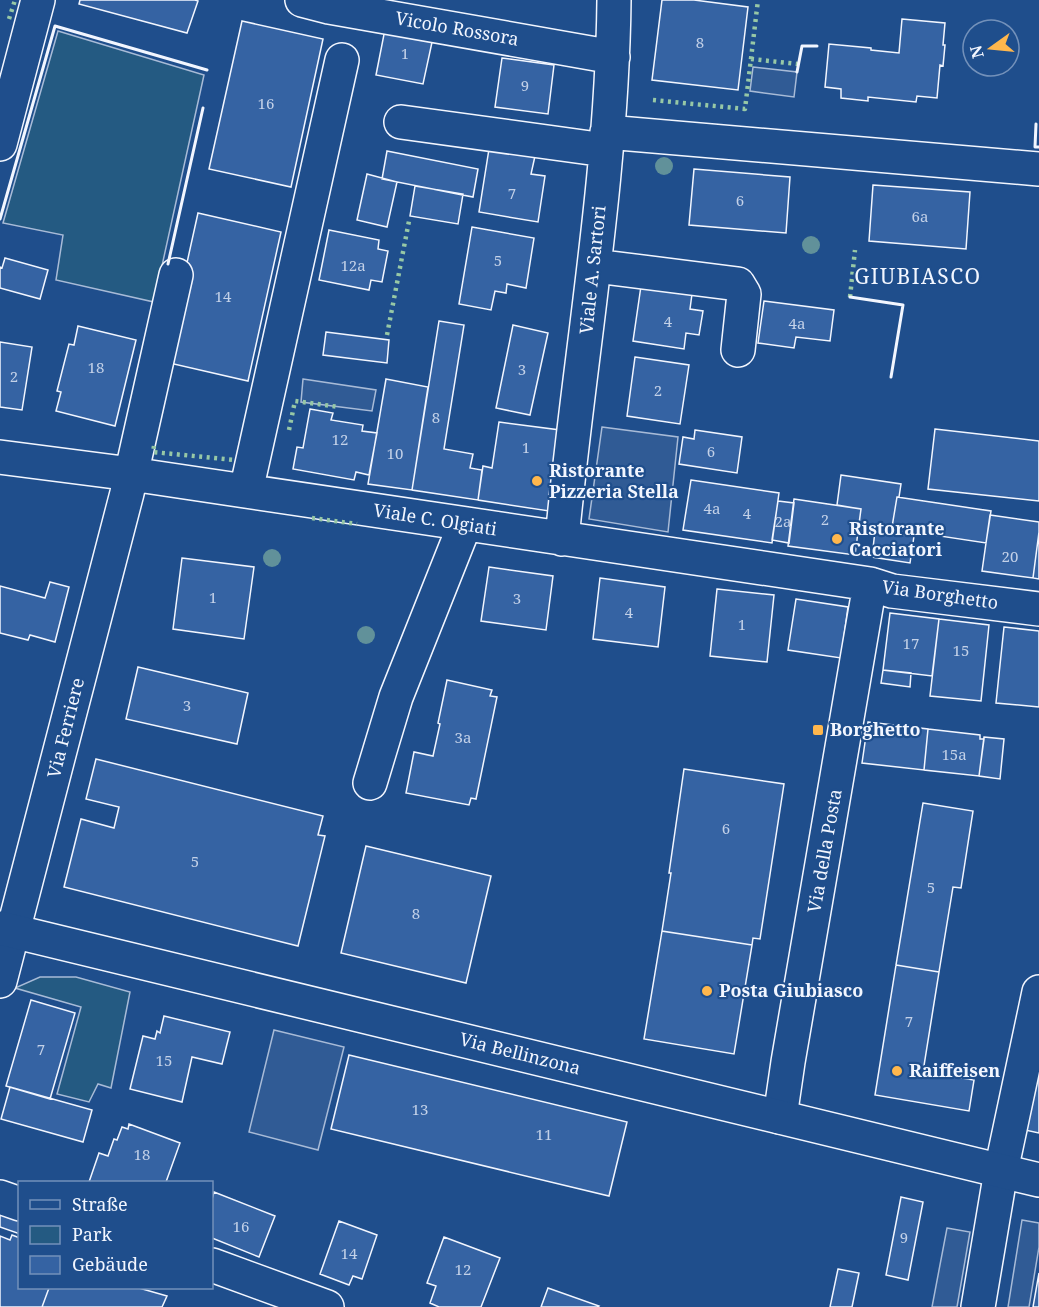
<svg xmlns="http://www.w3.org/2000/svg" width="1039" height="1307" font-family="'Noto Serif',serif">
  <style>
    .green { fill: #245a82; stroke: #a8bbd7; stroke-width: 1.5 }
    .parking { fill: #305b95; stroke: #a8bbd7; stroke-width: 1.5 }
    .building { fill: #3563a3; stroke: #f2f6ff; stroke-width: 1.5 }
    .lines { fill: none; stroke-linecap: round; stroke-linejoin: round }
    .minor-casing { stroke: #f2f6ff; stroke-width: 36 }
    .major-casing { stroke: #f2f6ff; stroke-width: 36 }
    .minor { stroke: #1f4e8c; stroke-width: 33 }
    .major { stroke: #1f4e8c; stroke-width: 33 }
    .hedge { stroke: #97c8a6; stroke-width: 4.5; stroke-dasharray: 3 4.5; stroke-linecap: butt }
    .wall { stroke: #f2f6ff; stroke-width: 3 }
    .tree { fill: #61919a }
    .poi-dot { fill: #ffb74d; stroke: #1f4e8c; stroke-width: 2 }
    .labels { text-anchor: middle; stroke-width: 4.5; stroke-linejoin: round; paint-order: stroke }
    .number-label { font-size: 15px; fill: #c3d1e8 }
    .street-label { font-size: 18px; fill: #f2f6ff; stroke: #1f4e8c }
    .poi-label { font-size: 18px; font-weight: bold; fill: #f2f6ff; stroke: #1f4e8c; text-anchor: start }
    .quarter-label { font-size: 21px; letter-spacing: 1.5px; fill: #f2f6ff; stroke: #1f4e8c }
  </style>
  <rect width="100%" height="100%" fill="#1f4e8c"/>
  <path class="green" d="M58,31l146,44 -50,227 -98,-22 7,-45 -60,-12z
    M40,977h36l54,15 -19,96 -13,-4 -9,18 -32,-8 24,-87 -66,-19z"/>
  <path class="parking" d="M753,67l44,5 -3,25 -44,-6z
    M303,379l73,11 -4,21 -71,-9z
    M602,427l76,10 -10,95 -79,-13z
    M274,1030l70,17 -26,103 -69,-18z
    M1022,1220l17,3v24l-10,60h-21z
    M947,1228l23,4 -13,75h-25z"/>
  <path class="building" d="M80,0h115l3,1 -11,32 -108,-29z
    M662,0h32l54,7 -10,83 -86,-10z
    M902,19l43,4 -2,22h2l-2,21 -3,-1 -3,33 -20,-2 -1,6 -48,-5v4l-27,-3v-9l-16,-2 4,-43 42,4v2l28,3z
    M242,21l81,18 -32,148 -82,-18z
    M386,24l48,9 -11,51 -47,-9z
    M502,58l52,7 -6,49 -53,-7z
    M489,149l46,7 -4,18 14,2 -7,46 -59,-10z
    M387,151l91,18 -5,28 -91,-18z
    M694,169l96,8 -4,56 -97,-8z
    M367,174l30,8 -10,45 -30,-7z
    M873,185l97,7 -4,57 -97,-8z
    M415,186l48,8 -5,30 -48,-8z
    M198,213l83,19 -33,149 -83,-19z
    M472,227l62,11 -8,50 -19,-4 -1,9 -11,-2 -4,19 -32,-6z
    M329,230l50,10 -1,9 10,2 -6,31 -11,-2 -2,10 -50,-10z
    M5,258l43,12 -8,29 -40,-11v-21l2,1z
    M641,286l51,8 -2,15 13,2 -4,24 -13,-2 -2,16 -51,-8z
    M764,301l70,9 -4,31 -34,-4 -2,11 -36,-5z
    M439,321l25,4 -20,124 29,5 -3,14 12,2 -4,30 -66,-10z
    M513,325l35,8 -18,82 -34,-7z
    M78,326l58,14 -21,86 -59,-15 5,-19 -4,-1 12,-47 5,1z
    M326,332l63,8 -2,23 -64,-8z
    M0,342l32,5 -10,63 -22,-3z
    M635,357l54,8 -9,59 -53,-8z
    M386,379l42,8 -16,103 -44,-6z
    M310,409l23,4 -2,7 32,5 -1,6 15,2 -8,42 -13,-3 -2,8 -61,-11 4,-22 6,1z
    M499,422l61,8 -11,81 -71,-11 5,-34 9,2z
    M935,429l104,12v60l-111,-12z
    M695,430l47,7 -5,36 -58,-9 4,-27 11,2z
    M841,475l60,9 -2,13h-2l-6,36 -16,-2v2l-17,-2 3,-22 -24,-4z
    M691,480l88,13 -7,50 -89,-13z
    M897,497l94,14 -5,32 -72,-11v4l-23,-3z
    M794,499l67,10 -6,46 -67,-9z
    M778,501l16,2 -5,40 -17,-3z
    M990,515l49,7v10l-6,46 -51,-7z
    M875,531l39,5 -4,27 -38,-6z
    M1039,532v47l-6,-1z
    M182,558l72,9 -10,72 -71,-10z
    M489,567l64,9 -7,54 -65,-9z
    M600,578l65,9 -7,60 -65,-8z
    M50,582l19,5 -14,55 -25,-7 -2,5 -28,-7v-47l45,12z
    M717,589l57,6 -7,67 -57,-6z
    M796,599l52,8 -7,51 -53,-8z
    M890,613l49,6 -7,57 -49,-6z
    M939,619l50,6 -8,76 -51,-5z
    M1004,627l35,4v76l-43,-4z
    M138,667l110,26 -11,51 -111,-25z
    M883,670l28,3 -1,14 -29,-4z
    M447,680l45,10 -2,6 7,1 -21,102 -5,-1 -2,7 -63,-12 8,-41 19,4 7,-32 -2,-1z
    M868,722l60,7 -4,41 -62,-7z
    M928,729l52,6v4h4l-5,37 -55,-6z
    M984,737l20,2 -4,40 -21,-3z
    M96,759l227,57 -5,19 7,1 -27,110 -234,-59 17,-68 33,9 5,-21 -33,-8z
    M684,769l100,15 -24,155 -7,-1 -1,7 -90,-14 9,-58h-2z
    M923,803l50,8 -12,77 -8,-1 -14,85 -43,-7z
    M366,846l125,30 -25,107 -125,-30z
    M662,931l90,14 -18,109 -90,-15z
    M896,965l43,7 -16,100 51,8 -5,31 -94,-16z
    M31,1000l44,13 -25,86 -44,-13z
    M164,1016l66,16 -8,32 -30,-7 -10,45 -52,-13 13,-53 12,3 2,-8 3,2z
    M349,1055l278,67 -18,74 -278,-67z
    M1039,1073v60l-14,-3 8,-41z
    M10,1087l82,23 -9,32 -82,-23z
    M129,1124l51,19 -14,39h-77l10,-29 9,3 6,-17 3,1 5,-13 6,2z
    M214,1192l61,24 -16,41 -47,-19v-39z
    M901,1197l22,5 -15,78 -22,-5z
    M0,1207l20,7v20l-20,-7z
    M339,1221l38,14 -15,44 -9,-3 -4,9 -29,-11z
    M12,1235l8,3v50h29l-7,19h-42v-71l10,4z
    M444,1237l56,21 -19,49h-42l-9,-4 6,-17 -9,-3z
    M838,1269l21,4 -7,34h-22z
    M1039,1273v34h-6z
    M49,1288h90l28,8 -5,11h-120z
    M548,1288l51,18 -1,1h-57z"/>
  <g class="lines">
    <defs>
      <path id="minor" d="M302,0l27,7 284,50
        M401,122l204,28
        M607,132l432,37
        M0,144l38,-144
        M595,266l143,18 6,10 -6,56
        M0,457l131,17 739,110 22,7 147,18
        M246,491l96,-431
        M562,539c17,-180 50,-358 52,-539
        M370,783l26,-86 69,-173
        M0,981l127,-488 49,-218
        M780,1117l8,-55 82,-478
        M0,1197l20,7
        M212,1265l115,42
        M978,1307l23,-136 38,-179"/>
      <path id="major" d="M0,928l1039,252"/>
    </defs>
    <use href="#minor" class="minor-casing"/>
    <use href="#major" class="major-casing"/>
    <use href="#minor" class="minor"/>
    <use href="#major" class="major"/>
    <path class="hedge" d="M9,19l6,-19
      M751,59l47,5
      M653,100l92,9 13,-109
      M850,297l5,-47
      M387,335l22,-114
      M289,430l6,-29 44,6
      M154,446l-1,6 81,8
      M312,518l45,6"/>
    <path class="wall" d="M797,72l5,-26h15
      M1036,124l-1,23h4
      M0,219l55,-193 152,44
      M168,264l35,-156
      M850,297l53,8 -12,72"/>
  </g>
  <g class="tree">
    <circle cx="664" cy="166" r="9"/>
    <circle cx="811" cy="245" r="9"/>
    <circle cx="272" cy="558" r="9"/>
    <circle cx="366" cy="635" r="9"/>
  </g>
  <g class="poi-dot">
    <circle cx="537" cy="481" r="6"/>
    <circle cx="837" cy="539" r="6"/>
    <rect x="812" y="724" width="12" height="12" rx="3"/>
    <circle cx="707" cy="991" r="6"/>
    <circle cx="897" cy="1071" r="6"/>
  </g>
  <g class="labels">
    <g class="number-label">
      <text x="700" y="48">8</text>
      <text x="405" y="59">1</text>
      <text x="525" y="91">9</text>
      <text x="266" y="109">16</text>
      <text x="512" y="199">7</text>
      <text x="740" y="206">6</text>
      <text x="920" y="222">6a</text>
      <text x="498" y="266">5</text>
      <text x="353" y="271">12a</text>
      <text x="223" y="302">14</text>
      <text x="668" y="327">4</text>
      <text x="797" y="329">4a</text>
      <text x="96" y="373">18</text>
      <text x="522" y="375">3</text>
      <text x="14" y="382">2</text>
      <text x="658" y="396">2</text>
      <text x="436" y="423">8</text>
      <text x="340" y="445">12</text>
      <text x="526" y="453">1</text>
      <text x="711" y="457">6</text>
      <text x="395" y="459">10</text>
      <text x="712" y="514">4a</text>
      <text x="747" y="519">4</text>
      <text x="825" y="525">2</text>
      <text x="783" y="527">2a</text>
      <text x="1010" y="562">20</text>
      <text x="213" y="603">1</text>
      <text x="517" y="604">3</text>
      <text x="629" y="618">4</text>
      <text x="742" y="630">1</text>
      <text x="911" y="649">17</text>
      <text x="961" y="656">15</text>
      <text x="187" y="711">3</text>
      <text x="463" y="743">3a</text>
      <text x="954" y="760">15a</text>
      <text x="726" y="834">6</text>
      <text x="195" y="867">5</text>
      <text x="931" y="893">5</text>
      <text x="416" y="919">8</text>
      <text x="909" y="1027">7</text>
      <text x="41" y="1055">7</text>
      <text x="164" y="1066">15</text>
      <text x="420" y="1115">13</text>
      <text x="544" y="1140">11</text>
      <text x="142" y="1160">18</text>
      <text x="241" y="1232">16</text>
      <text x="904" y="1243">9</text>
      <text x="349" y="1259">14</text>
      <text x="463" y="1275">12</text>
    </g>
    <g class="street-label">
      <text transform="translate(457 29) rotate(10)" y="6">Vicolo Rossora</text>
      <text transform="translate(593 270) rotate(-84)" y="6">Viale A. Sartori</text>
      <text transform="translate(435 520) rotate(9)" y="6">Viale C. Olgiati</text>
      <text transform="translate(940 595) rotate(8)" y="6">Via Borghetto</text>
      <text transform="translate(66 728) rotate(-76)" y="6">Via Ferriere</text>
      <text transform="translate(825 851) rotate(-80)" y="6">Via della Posta</text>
      <text transform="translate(520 1054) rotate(14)" y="6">Via Bellinzona</text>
    </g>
    <g class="poi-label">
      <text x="549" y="477">Ristorante<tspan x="549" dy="21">Pizzeria Stella</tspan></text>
      <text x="849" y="535">Ristorante<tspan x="849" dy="21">Cacciatori</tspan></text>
      <text x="830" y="736">Borghetto</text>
      <text x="719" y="997">Posta Giubiasco</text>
      <text x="909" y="1077">Raiffeisen</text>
    </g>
    <g class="quarter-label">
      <text x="918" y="284">GIUBIASCO</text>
    </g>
  </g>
  <rect x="18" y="1181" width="195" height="108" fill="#1f4e8c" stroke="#7391ba" stroke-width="1.5"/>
  <rect x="30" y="1200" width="30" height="9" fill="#1f4e8c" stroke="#7391ba" stroke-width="1.5"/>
  <text x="72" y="1211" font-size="18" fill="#f2f6ff">Straße</text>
  <rect x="30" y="1226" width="30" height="18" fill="#245a82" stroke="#7391ba" stroke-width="1.5"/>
  <text x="72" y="1241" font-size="18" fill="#f2f6ff">Park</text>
  <rect x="30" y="1256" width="30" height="18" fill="#3563a3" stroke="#7391ba" stroke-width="1.5"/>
  <text x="72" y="1271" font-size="18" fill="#f2f6ff">Gebäude</text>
  <g transform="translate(991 48) rotate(255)"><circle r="28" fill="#1f4e8c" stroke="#7391ba" stroke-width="1.5"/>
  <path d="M0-4.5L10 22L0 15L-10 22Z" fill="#ffb74d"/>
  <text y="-9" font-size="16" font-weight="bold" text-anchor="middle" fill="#f2f6ff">N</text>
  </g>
</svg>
